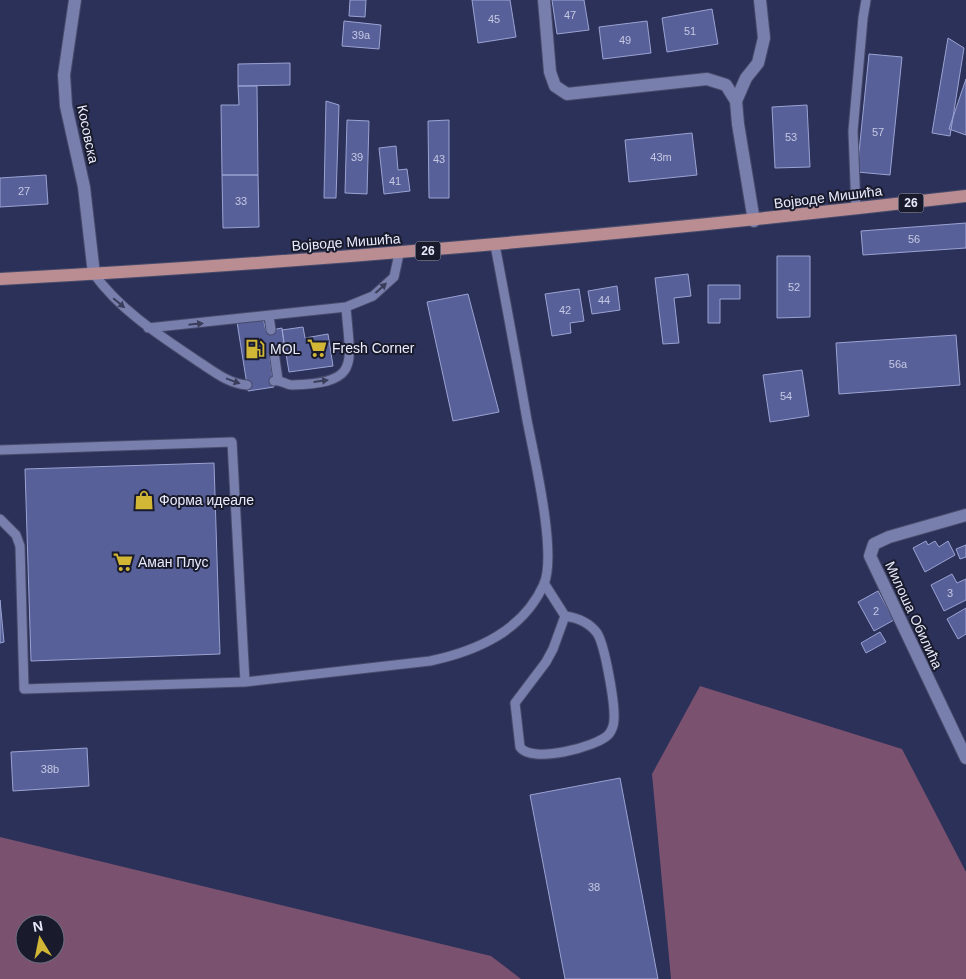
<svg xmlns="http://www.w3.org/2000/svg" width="966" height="979" font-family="Helvetica,sans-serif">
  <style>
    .green { fill: #7a516f; fill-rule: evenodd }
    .building { fill: #586099; stroke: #9aa3d2 }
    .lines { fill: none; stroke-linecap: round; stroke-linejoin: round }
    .service-casing { stroke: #484b6b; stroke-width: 11 }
    .minor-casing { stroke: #484b6b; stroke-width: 14 }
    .primary-casing { stroke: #484b6b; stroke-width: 14 }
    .service { stroke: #787fad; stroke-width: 9 }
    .minor { stroke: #787fad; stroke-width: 12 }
    .primary { stroke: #ba8d92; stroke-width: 12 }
    .oneway { fill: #3a3e5a }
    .labels { text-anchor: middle; stroke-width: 4; stroke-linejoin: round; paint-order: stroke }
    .number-label { font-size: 11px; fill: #c5c9e3 }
    .shield { fill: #191b2d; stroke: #abadbe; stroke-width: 1 }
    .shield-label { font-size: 12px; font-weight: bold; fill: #e9ecfc }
    .street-label { font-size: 14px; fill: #e9ecfc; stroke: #191b2d }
    .poi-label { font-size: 14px; fill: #e9ecfc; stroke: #191b2d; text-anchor: start }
  </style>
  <rect width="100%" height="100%" fill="#2c3159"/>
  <path class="green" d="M700,686l202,63 64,123v107h-295l-19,-205z
    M0,837l491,119 30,23h-521zM25,924h30v30h-30z"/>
  <path class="building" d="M350,0h16l-1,17 -16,-1z
    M472,0h38l6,37 -38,6z
    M552,0h32l5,30 -32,4z
    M712,9l6,35 -51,8 -5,-34z
    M344,21l37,4 -2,24 -37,-3z
    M647,21l4,32 -48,6 -4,-32z
    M948,38l16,10 -14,88 -18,-3z
    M869,54l33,3 -12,118 -33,-3z
    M290,63v22l-52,1v-22z
    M966,79v56l-17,-6z
    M238,86h19l1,89h-36l-1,-70h18z
    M326,101l13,4 -3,93h-12z
    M807,105l3,62 -35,1 -3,-61z
    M347,120l22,1 -2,73 -22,-1z
    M449,120v78h-20l-1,-77z
    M692,133l5,42 -68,7 -4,-42z
    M396,146l2,24 9,-1 3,22 -26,3 -5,-46z
    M46,175l2,29 -48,3v-29z
    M222,175h36l1,52 -36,1z
    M966,223v25l-103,7 -2,-24z
    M777,256h33v61l-33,1z
    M688,274l3,22 -17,2 5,45 -16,1 -8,-66z
    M708,285h32v14h-20v24h-12z
    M617,286l3,24 -28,4 -4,-23z
    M579,289l5,32 -14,2 1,10 -19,3 -7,-42z
    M468,294l31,118 -46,9 -26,-119z
    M263,318l3,13 16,-3 3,23 -16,2 5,34 -26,4 -11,-69z
    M303,327l2,11 23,-4 5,32 -44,6 -7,-42z
    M956,335l4,50 -121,9 -3,-51z
    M802,370l7,46 -39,6 -7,-47z
    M214,463l6,191 -189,7 -6,-192z
    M926,541l2,4 7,-4 4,6 9,-6 7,14 -30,17 -12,-24z
    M966,545v12l-6,2 -4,-10z
    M952,574l5,9 9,-4v21l-22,11 -13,-26z
    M878,591l16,29 -20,11 -16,-29z
    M0,600l4,42 -4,1z
    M966,608v26l-8,5 -11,-20z
    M880,632l6,10 -20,11 -5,-10z
    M87,748l2,38 -76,5 -2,-39z
    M620,778l38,201h-93l-35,-184z"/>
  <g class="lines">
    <defs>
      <path id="service" d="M856,209l-3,-78 10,-113 3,-18
        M94,274c27,37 65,61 102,86 16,10 32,24 51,25
        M269,316l2,14
        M148,328l198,-21 27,-11 21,-19 5,-23
        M274,352l4,28
        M274,381c7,-2 11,4 18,4 70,-2 58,-21 54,-78
        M0,450l232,-8 13,240
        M0,519l16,16 4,11 4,143 221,-7 185,-21c47,-10 93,-30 114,-77 13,-31 -10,-128 -17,-164 -10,-58 -21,-117 -32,-175
        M544,583l21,33c13,2 24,6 32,17 8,12 18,71 17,86 0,5 -2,11 -5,15 -11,13 -78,30 -89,13l-5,-44 31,-41 7,-13 12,-33"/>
      <path id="minor" d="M75,0l-11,75 2,31 18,81 10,87
        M544,0l6,72 5,14 12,8 140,-15 19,6 10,16
        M754,221l-16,-97 -2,-23 10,-23 12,-15 6,-25 -4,-38
        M966,515l-77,22 -15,7 -4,12 96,202"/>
      <path id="primary" d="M0,279c323,-17 645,-46 966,-83"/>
    </defs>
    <use href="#service" class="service-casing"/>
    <use href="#minor" class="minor-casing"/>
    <use href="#primary" class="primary-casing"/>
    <use href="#service" class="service"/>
    <use href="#minor" class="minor"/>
    <use href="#primary" class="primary"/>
  </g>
  <defs><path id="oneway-solid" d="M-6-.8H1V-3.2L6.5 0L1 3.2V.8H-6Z" transform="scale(1.25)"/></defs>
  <g class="oneway">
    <use href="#oneway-solid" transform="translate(381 288) rotate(-42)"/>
    <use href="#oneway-solid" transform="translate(119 303) rotate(40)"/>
    <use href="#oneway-solid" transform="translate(196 324) rotate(-6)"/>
    <use href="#oneway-solid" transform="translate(233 381) rotate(20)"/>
    <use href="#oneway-solid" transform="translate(321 381) rotate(-7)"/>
  </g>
  <defs>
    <symbol id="supermarket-bare" viewBox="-9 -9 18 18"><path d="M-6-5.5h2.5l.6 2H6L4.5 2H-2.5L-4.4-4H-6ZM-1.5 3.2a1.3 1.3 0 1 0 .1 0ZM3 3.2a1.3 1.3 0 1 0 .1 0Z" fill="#d2b736" stroke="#191b2d" stroke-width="2.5" paint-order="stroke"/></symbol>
    <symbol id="fuel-bare" viewBox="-9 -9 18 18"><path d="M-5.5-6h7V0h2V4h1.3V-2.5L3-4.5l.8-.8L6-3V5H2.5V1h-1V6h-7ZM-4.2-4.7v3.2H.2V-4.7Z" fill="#d2b736" stroke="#191b2d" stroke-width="2.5" paint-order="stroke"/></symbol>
    <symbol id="shop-bare" viewBox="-9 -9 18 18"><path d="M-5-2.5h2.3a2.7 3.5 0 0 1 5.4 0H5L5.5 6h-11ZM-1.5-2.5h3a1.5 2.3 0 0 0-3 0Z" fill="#d2b736" stroke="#191b2d" stroke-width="2.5" paint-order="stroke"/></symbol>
  </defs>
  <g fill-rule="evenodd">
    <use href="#supermarket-bare" x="303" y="334" width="28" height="28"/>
    <use href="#fuel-bare" x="241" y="335" width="28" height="28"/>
    <use href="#shop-bare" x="130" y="486" width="28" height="28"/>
    <use href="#supermarket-bare" x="109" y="548" width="28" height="28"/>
  </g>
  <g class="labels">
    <g class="number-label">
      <text x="570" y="19">47</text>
      <text x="494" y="23">45</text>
      <text x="690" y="35">51</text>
      <text x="361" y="39">39a</text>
      <text x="625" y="44">49</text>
      <text x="878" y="136">57</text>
      <text x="791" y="141">53</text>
      <text x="357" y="161">39</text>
      <text x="661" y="161">43m</text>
      <text x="439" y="163">43</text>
      <text x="395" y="185">41</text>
      <text x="24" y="195">27</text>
      <text x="241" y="205">33</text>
      <text x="914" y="243">56</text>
      <text x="794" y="291">52</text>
      <text x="604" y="304">44</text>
      <text x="565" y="314">42</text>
      <text x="898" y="368">56a</text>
      <text x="786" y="400">54</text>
      <text x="950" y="597">3</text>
      <text x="876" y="615">2</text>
      <text x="50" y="773">38b</text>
      <text x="594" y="891">38</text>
    </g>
    <g class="shield">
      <rect x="898.5" y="193.5" width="25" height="19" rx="4"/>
      <rect x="415.5" y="241.5" width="25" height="19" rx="4"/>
    </g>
    <g class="shield-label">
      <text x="911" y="207">26</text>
      <text x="428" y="255">26</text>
    </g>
    <g class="street-label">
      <text transform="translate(88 134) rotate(78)" y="5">Косовска</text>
      <text transform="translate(828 197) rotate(-7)" y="5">Војводе Мишића</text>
      <text transform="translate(346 242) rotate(-4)" y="5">Војводе Мишића</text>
      <text transform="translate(914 615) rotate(65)" y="5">Милоша Обилића</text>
    </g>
    <g class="poi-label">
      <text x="332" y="353">Fresh Corner</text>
      <text x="270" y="354">MOL</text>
      <text x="159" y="505">Форма идеале</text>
      <text x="138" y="567">Аман Плус</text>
    </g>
  </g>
  <g transform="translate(40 939) rotate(350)"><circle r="24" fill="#191b2d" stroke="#6c6f80"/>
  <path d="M0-4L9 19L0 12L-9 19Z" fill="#d2b736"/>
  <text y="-8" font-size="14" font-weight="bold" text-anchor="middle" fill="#e9ecfc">N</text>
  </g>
</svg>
